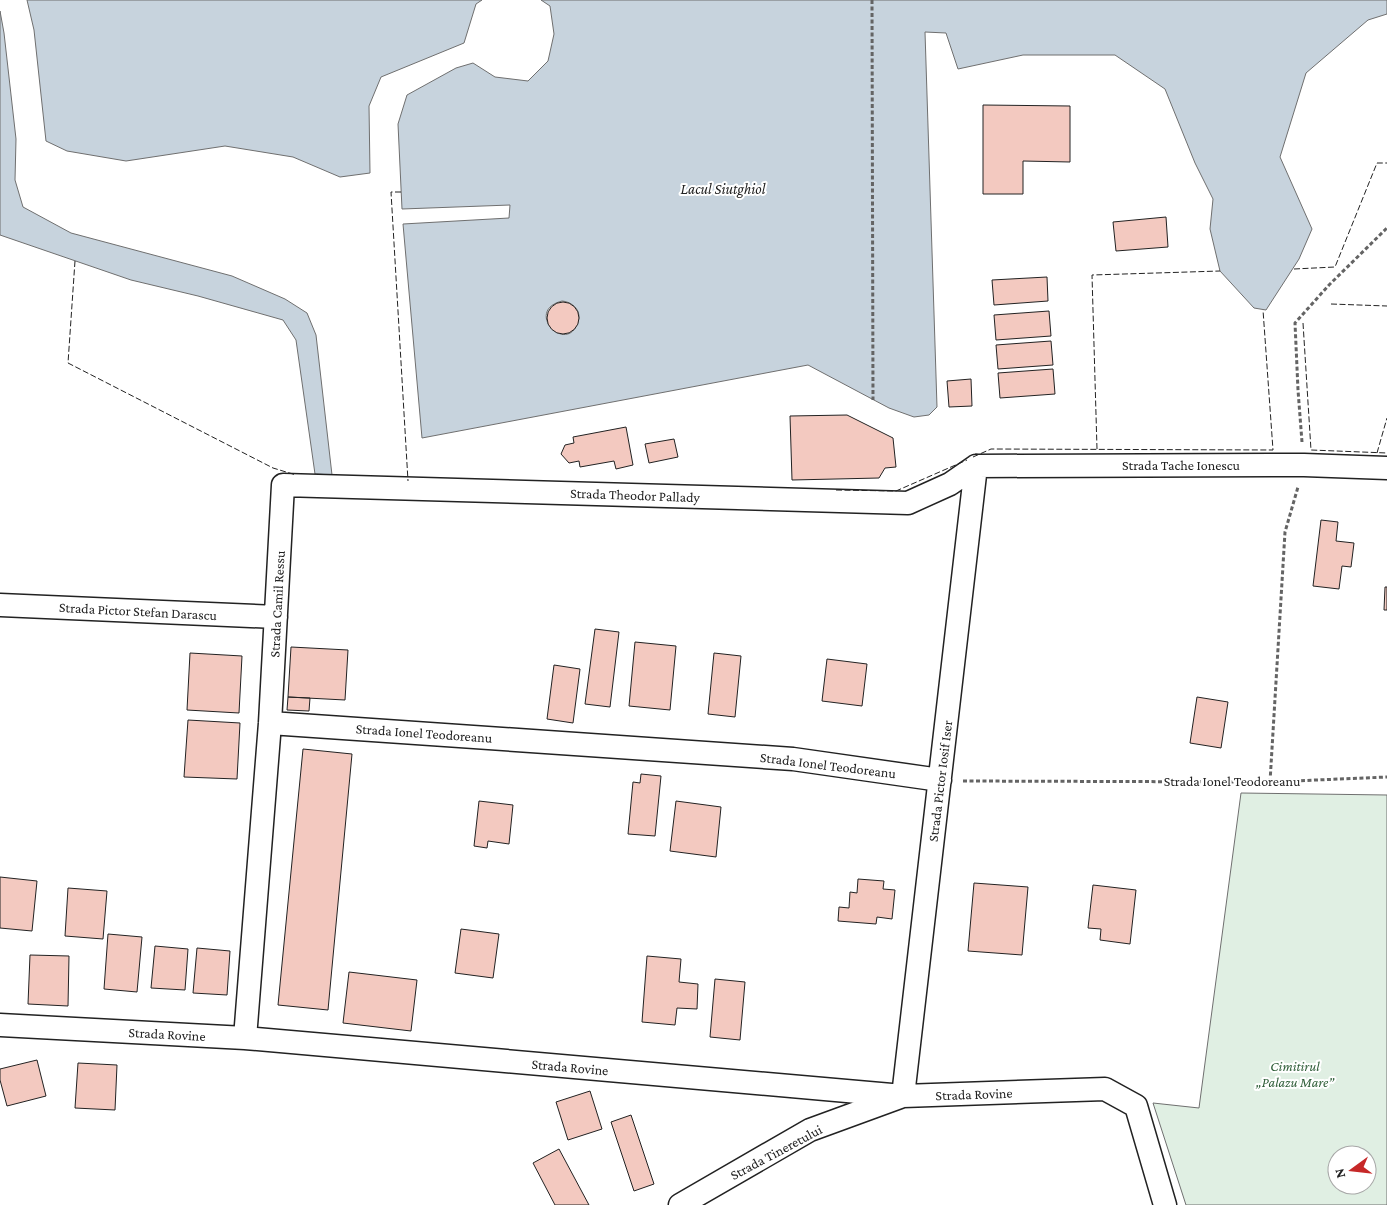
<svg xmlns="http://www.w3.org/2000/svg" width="1387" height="1205" font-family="'Crimson Pro',serif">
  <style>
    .green { fill: #e0efe3; stroke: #6f6f6f; fill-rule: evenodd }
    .water { fill: #c7d3dd; stroke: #6f6f6f; fill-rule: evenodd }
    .building { fill: #f3c9c0; stroke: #222 }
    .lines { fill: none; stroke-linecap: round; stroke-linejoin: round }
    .minor-casing { stroke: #222; stroke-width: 25 }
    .path { stroke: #646464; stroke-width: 3; stroke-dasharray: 4 2.5; stroke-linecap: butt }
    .minor { stroke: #fff; stroke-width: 22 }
    .fence { stroke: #222; stroke-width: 1; stroke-dasharray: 6 2.5; stroke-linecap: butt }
    .labels { text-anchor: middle; stroke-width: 4; stroke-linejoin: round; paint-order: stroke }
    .street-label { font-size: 14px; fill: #222; stroke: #fff }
    .park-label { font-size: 14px; font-style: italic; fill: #2f5e38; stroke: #fff }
    .water-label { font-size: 15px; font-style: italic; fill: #222; stroke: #fff }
  </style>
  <rect width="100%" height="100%" fill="#fff"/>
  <path class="green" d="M1241,793l146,2v410h-201l-33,-102 46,5zM1337,1155h30v30h-30z"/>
  <path class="water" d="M27,0h455l-6,4 -12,39 -83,34 -12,29 1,67 -30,4 -47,-20 -68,-11 -99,15 -59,-10 -21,-10 -12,-111z
    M541,0h846v14l-19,6 -62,53 -26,84 32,72 -13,30 -33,51 -12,-2 -34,-37 -10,-42 3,-30 -18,-36 -30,-74 -50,-34h-92l-65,14 -12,-36 -21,-1 12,375 -8,8 -15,2 -25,-9 -81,-43 -386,73 -19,-214 106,-6 1,-13 -108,4 -4,-85 9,-29 49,-27 17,-5 22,14 33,4 20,-20 6,-27 -4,-28zM562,301c11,1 20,10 16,21 -11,34 -55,-11 -16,-21z
    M0,11l4,22 12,106 -1,41 8,27 48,26 161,43 53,23 22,14 9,22 16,140 -17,-1 -19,-134 -13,-20 -85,-24 -67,-16 -131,-45z"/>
  <path class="building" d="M983,105l87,1v56l-47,-1v33h-40z
    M1166,217l2,30 -52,4 -3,-29z
    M1047,277l1,24 -54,4 -2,-25z
    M547 318a16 16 0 1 1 32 0a16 16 0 1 1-32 0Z
    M1049,311l2,25 -55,4 -2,-25z
    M1051,341l2,24 -55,4 -2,-24z
    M1053,369l2,25 -55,4 -2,-25z
    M971,379l1,27 -23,1 -2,-26z
    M847,415l46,23 3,29 -11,1 -6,10 -87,2 -2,-64z
    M626,427l7,38 -17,4 -2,-8 -34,6 -1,-6 -10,2 -8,-9 4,-9 9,-2 -1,-6z
    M674,439l4,18 -29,6 -4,-19z
    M1321,520l17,2 -2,19 18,2 -3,24 -9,-1 -3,23 -26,-3z
    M1385,587h2v23h-3z
    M595,629l24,3 -9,75 -25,-3z
    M635,642l41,4 -6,64 -41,-4z
    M291,647l57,3 -3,50 -57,-3z
    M190,653l52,3 -3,57 -52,-3z
    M714,653l27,3 -6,61 -27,-3z
    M827,659l40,5 -5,42 -40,-5z
    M554,665l26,4 -7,54 -26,-4z
    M288,697l22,1 -1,13 -22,-1z
    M1197,697l31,5 -7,46 -31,-5z
    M188,720l52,3 -3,56 -53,-2z
    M303,749l49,5 -24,256 -50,-5z
    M641,774l20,2 -6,60 -27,-2 5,-52 7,1z
    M479,801l34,4 -4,39 -21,-3 -1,7 -13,-2z
    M676,801l45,6 -5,50 -46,-6z
    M0,877l37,4 -5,50 -32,-3z
    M858,879l26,2 -1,8 12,1 -3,29 -15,-2 -1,7 -38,-3 1,-14 10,1 1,-16 7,1z
    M974,883l54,4 -6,68 -54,-4z
    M1093,885l43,5 -6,54 -30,-4 1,-11 -13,-1z
    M68,888l39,3 -4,48 -38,-3z
    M461,929l38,5 -6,44 -38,-5z
    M108,934l34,3 -5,55 -33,-3z
    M155,946l33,3 -3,41 -34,-2z
    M197,948l33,3 -3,44 -34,-2z
    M30,955l39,1 -1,50 -40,-2z
    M647,956l34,3 -2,23 19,2 -1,25 -20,-1 -2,17 -33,-3z
    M349,972l68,8 -6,51 -68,-8z
    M715,979l30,3 -5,58 -30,-3z
    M37,1060l9,36 -39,10 -7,-26v-11z
    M78,1063l39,2 -2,45 -40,-2z
    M590,1091l12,38 -34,11 -12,-38z
    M631,1115l23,69 -20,7 -23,-69z
    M559,1149l30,56h-34l-22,-42z"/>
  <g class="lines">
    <defs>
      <path id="minor" d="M976,466l328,-1 83,3
        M0,605l276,12
        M270,723l523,36 147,21
        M0,1025l245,13 658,58 202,-7 31,17 29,99
        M245,1038l25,-315 13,-238 625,18 42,-19 26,-18
        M680,1205l130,-75 93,-34 73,-630"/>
    </defs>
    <use href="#minor" class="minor-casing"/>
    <path class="path" d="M872,0l1,400
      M1302,442l-4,-52 -3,-67 34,-38 58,-57
      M963,781l307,1 117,-5
      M1270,782l15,-250 13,-45"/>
    <use href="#minor" class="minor"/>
    <path class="fence" d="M401,192h-10l17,289
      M75,261l-7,102 205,105 23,7
      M1294,269l41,-2 42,-104h10
      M1331,304l56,2
      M1303,323l8,127 76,3
      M1097,449l-5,-174 128,-4
      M1377,453l10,-35
      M973,457l18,-8 282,1 -10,-140
      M836,490l60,1 71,-31"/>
  </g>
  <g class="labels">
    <g class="street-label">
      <text x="1181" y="470">Strada Tache Ionescu</text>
      <text transform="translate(635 495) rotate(2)" y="5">Strada Theodor Pallady</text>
      <text transform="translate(277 604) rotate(-87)" y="5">Strada Camil Ressu</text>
      <text transform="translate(138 611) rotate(3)" y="5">Strada Pictor Stefan Darascu</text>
      <text transform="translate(424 733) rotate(4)" y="5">Strada Ionel Teodoreanu</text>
      <text transform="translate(828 765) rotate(7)" y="5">Strada Ionel Teodoreanu</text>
      <text transform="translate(940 781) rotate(-83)" y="5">Strada Pictor Iosif Iser</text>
      <text x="1232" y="786">Strada Ionel Teodoreanu</text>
      <text transform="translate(167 1034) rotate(3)" y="5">Strada Rovine</text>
      <text transform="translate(570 1067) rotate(5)" y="5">Strada Rovine</text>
      <text transform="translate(974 1094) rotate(-2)" y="5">Strada Rovine</text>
      <text transform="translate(776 1152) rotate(-28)" y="5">Strada Tineretului</text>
    </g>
    <g class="park-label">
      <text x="1295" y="1071">Cimitirul<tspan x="1295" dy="16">„Palazu Mare”</tspan></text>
    </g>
    <g class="water-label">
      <text x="723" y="194">Lacul Siutghiol</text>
    </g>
  </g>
  <g transform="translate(1352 1170) rotate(255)"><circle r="24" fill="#ffffff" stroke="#a7a7a7"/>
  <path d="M0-4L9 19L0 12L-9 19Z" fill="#c62828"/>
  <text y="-8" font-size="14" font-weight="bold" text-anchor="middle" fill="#222222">N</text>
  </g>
</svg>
